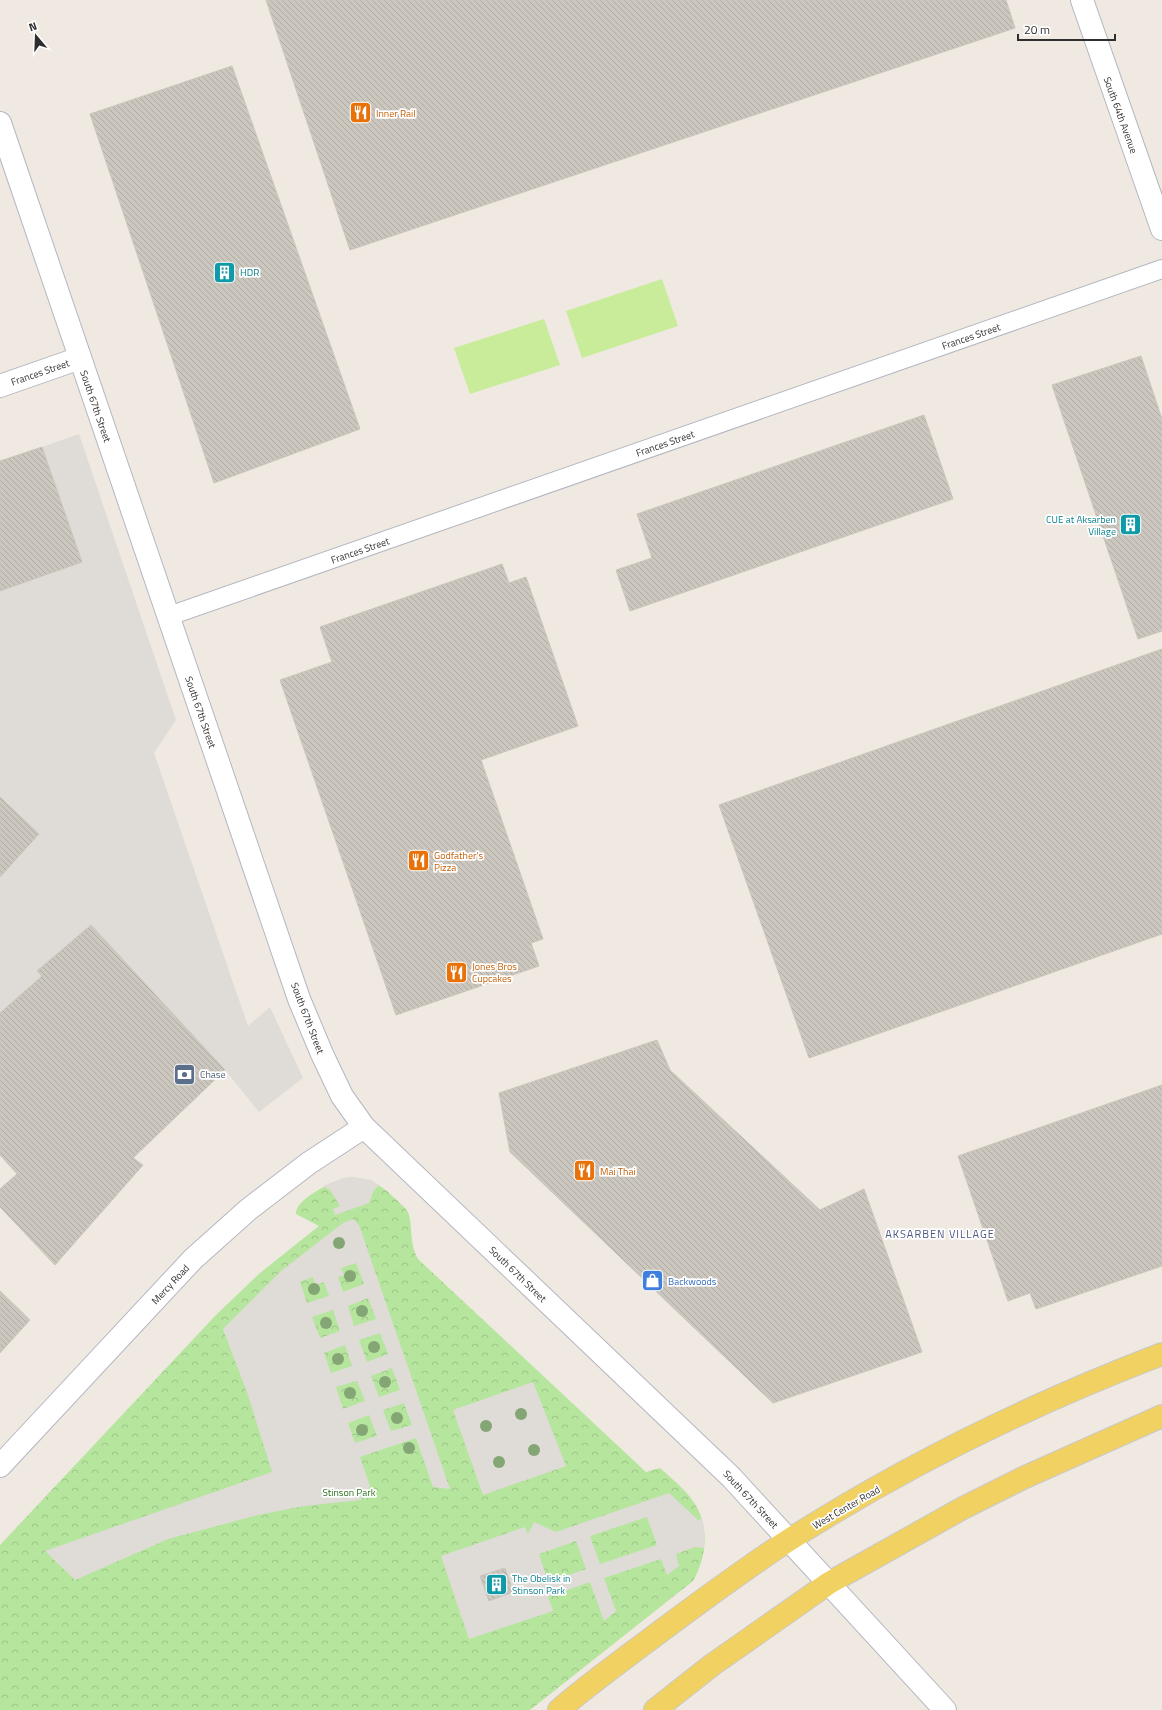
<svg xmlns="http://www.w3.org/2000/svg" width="1162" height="1710" font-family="'Titillium Web',sans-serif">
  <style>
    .forest { fill: url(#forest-crowns) }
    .pitch { fill: #c9ec9a }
    .plaza { fill: #dfdcd8; fill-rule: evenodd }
    .building { fill: url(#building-back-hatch); stroke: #cbc5ba }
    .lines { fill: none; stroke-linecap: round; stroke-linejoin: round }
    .lane-casing { stroke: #b4b7c1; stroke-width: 20 }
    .street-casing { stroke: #b4b7c1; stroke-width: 24 }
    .secondary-casing { stroke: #b4b7c1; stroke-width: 24 }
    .primary-casing { stroke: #c9c9c9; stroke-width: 24 }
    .lane { stroke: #fff; stroke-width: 18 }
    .street { stroke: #fff; stroke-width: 22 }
    .secondary { stroke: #fff; stroke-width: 22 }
    .primary { stroke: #f2d163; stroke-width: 22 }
    .tree { fill: #84a574 }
    .labels { text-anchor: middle; stroke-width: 3.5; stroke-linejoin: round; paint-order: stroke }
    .food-label { font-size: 10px; fill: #c56008; stroke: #fff; text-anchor: start }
    .street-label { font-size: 10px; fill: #2e2e2e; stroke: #fff }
    .culture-label { font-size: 10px; fill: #0d838f; stroke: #fff; text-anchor: start }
    .service-label { font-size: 10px; fill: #4e5e75; stroke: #fff; text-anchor: start }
    .shop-label { font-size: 10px; fill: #366cbe; stroke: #fff; text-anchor: start }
    .park-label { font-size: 10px; fill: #2c6e1b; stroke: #fff }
    .neighbourhood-label { font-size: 11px; letter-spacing: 1px; fill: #4d5680; stroke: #fff }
  </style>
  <defs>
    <pattern id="forest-crowns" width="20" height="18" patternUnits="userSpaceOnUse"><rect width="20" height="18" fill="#b6e59e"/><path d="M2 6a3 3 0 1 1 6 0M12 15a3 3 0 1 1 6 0" fill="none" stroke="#9dc588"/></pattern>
    <pattern id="building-back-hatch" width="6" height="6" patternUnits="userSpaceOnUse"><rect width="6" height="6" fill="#cbc7bf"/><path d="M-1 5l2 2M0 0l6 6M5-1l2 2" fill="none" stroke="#afaba4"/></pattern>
  </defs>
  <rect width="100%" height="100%" fill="#efe9e1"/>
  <path class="forest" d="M351,1177c28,3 35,13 54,31 10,10 2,36 14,52l227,212 14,-4c11,10 25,21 33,33 17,24 14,56 0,80l-163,129h-530v-165l216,-230 44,-42 59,-47 -23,-12c-2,-15 42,-36 55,-37z"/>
  <path class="pitch" d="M662,279l16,47 -96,32 -16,-47z
    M544,319l16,46 -90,29 -16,-46z"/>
  <path class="plaza" d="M79,434l97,286 -22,33 94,273 22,-19 33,71 -44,34 -34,-42 -134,-145 -54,46 5,5 -42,37v-138l39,-41 -39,-37v-206l82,-29 -40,-115z
    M351,1177l20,3 8,5 -5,5 -5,13 -34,12 -2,-6 7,-3 -10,-16 -7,-4 20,-8z
    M353,1219l6,6 91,264 -17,-2 -17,-49 -56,19 10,29 -9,14 -57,6 -46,9 -90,24 -93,41 -30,-29 227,-79 -24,-77 -25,-66 58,-58 62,-48zM356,1263l8,21 -21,8 -5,-15 6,-2 -3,-7zM313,1277l2,8 9,-3 5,14 -22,7 -7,-21zM368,1298l8,21 -22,7 -6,-20zM333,1310l7,21 -20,7 -8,-21zM380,1333l8,21 -21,8 -8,-22zM345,1345l7,21 -21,7 -7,-20zM392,1368l8,22 -21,7 -8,-21zM357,1381l8,20 -22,8 -7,-22zM404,1403l8,22 -21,6 -8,-21zM369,1415l8,21 -22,7 -7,-20z
    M533,1382l33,84 -83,29 -30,-85z
    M669,1493l29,27 4,-1 2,9v20l-9,-1 -19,7 3,12 -12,9 -6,-16 -57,19 12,33 -12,10 -14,-39 -42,15 5,14 -84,28 -28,-83 84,-29 3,7 6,-12 22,10zM647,1517l10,28 -57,19 -10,-28zM576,1541l10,28 -38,13 -9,-28zM505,1568l8,24 -24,9z"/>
  <path class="building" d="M266,0h740l9,28 -665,222z
    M232,66l128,363 -146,54 -124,-369z
    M1141,356l21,63v212l-24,8 -86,-254z
    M924,415l29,84 -323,112 -14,-41 36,-12 -15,-44z
    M42,447l40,115 -82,29v-130z
    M502,564l7,19 17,-6 52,149 -97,34 62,179 -12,4 8,23 -143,49 -116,-335 52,-18 -12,-35z
    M1162,649v285l-353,124 -90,-253z
    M0,797l39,37 -39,43z
    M91,925l134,145 -92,88 10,7 -88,100 -55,-58v-18l17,-15 -17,-19v-142l42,-37 -5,-5z
    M657,1040l13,30 150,140 44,-21 58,163 -149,51 -263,-251 -11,-59z
    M1162,1085v181l-126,43 -6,-16 -22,8 -50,-145z
    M0,1291l30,29 -30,33z
    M505,1568l8,24 -24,9 -9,-25z"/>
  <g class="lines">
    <defs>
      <path id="lane" d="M169,616l993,-347"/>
      <path id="street" d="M1082,0l80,229
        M0,386l80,-28"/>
      <path id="secondary" d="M0,123l299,876 23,55 20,42 22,31 367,350 214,233
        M0,1466l193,-207 56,-50 60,-46 55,-36"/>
      <path id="primary" d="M559,1710c31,-27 65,-51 98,-76 43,-32 87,-65 132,-94 116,-74 245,-137 373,-186
        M655,1710l57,-45 117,-82 134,-75 60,-30 139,-62"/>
    </defs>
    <use href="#lane" class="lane-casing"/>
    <use href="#street" class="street-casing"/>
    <use href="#secondary" class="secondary-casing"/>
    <use href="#primary" class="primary-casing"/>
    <use href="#lane" class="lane"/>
    <use href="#street" class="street"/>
    <use href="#secondary" class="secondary"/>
    <use href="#primary" class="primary"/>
  </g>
  <g class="tree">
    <circle cx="339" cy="1243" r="6"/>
    <circle cx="350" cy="1276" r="6"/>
    <circle cx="314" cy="1289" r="6"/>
    <circle cx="362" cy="1311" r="6"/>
    <circle cx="326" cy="1323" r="6"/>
    <circle cx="374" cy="1347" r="6"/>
    <circle cx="338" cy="1359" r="6"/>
    <circle cx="385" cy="1382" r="6"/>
    <circle cx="350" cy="1393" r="6"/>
    <circle cx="521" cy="1414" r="6"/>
    <circle cx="397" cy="1418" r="6"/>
    <circle cx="486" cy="1426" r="6"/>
    <circle cx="362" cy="1430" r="6"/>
    <circle cx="409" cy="1448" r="6"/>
    <circle cx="534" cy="1450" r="6"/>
    <circle cx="499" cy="1462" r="6"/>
  </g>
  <defs>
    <symbol id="restaurant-square" viewBox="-11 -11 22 22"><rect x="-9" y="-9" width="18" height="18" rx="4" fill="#e8710a" stroke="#fff"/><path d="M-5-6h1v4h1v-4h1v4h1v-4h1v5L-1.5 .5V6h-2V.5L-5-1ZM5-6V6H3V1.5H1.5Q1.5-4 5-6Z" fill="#fff"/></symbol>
    <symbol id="building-square" viewBox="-11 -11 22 22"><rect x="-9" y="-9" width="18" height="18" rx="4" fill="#0f9aa8" stroke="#fff"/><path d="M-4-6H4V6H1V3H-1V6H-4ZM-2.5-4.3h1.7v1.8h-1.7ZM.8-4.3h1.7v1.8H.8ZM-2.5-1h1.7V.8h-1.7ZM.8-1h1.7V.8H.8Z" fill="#fff"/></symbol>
    <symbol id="bank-square" viewBox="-11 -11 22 22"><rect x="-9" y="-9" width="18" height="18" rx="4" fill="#5c6f8a" stroke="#fff"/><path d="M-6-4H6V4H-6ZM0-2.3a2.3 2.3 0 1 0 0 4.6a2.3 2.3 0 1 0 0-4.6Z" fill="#fff"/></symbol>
    <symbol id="shop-square" viewBox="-11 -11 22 22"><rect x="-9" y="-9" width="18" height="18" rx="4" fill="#3f7fe0" stroke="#fff"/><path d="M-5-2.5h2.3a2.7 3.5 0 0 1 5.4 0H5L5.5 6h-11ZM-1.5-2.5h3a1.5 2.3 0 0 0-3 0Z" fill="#fff"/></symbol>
  </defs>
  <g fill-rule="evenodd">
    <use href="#restaurant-square" x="348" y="100" width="25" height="25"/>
    <use href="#building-square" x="212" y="260" width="25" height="25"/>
    <use href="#building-square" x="1118" y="512" width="25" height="25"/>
    <use href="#restaurant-square" x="406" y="848" width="25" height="25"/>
    <use href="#restaurant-square" x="444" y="960" width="25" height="25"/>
    <use href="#bank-square" x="172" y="1062" width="25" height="25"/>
    <use href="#restaurant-square" x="572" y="1158" width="25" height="25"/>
    <use href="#shop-square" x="640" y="1268" width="25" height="25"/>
    <use href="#building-square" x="484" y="1572" width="25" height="25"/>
  </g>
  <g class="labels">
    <g class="food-label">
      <text x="376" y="117">Inner Rail</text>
      <text x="434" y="859">Godfather's<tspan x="434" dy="12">Pizza</tspan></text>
      <text x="472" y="970">Jones Bros<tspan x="472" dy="12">Cupcakes</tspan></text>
      <text x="600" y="1175">Mai Thai</text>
    </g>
    <g class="street-label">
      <text transform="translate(1121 115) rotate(70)" y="4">South 64th Avenue</text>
      <text transform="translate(971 336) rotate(-19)" y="4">Frances Street</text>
      <text transform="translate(40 372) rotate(-19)" y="4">Frances Street</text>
      <text transform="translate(96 406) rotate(71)" y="4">South 67th Street</text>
      <text transform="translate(665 443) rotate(-19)" y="4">Frances Street</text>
      <text transform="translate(360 550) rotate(-19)" y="4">Frances Street</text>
      <text transform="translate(201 712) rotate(71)" y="4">South 67th Street</text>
      <text transform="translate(308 1018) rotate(69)" y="4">South 67th Street</text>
      <text transform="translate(518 1274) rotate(44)" y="4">South 67th Street</text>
      <text transform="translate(170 1284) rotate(-47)" y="4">Mercy Road</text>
      <text transform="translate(751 1499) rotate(47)" y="4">South 67th Street</text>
      <text transform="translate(846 1507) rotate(-30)" y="4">West Center Road</text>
    </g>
    <g class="culture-label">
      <text x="240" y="276">HDR</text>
      <text x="1116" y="523" text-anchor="end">CUE at Aksarben<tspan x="1116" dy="12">Village</tspan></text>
      <text x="512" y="1582">The Obelisk in<tspan x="512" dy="12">Stinson Park</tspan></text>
    </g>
    <g class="service-label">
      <text x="200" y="1078">Chase</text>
    </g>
    <g class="shop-label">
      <text x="668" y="1285">Backwoods</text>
    </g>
    <g class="park-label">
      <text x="349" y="1496">Stinson Park</text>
    </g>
    <g class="neighbourhood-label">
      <text x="940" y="1238">AKSARBEN VILLAGE</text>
    </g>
  </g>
  <g transform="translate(36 36) rotate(341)" stroke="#ffffff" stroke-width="3" paint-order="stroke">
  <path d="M0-3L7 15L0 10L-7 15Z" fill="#2e2e2e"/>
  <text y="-6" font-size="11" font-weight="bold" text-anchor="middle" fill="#2e2e2e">N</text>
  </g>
  <path d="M1018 34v6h97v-6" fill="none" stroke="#2e2e2e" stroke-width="2"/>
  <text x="1024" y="34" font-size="12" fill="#2e2e2e" stroke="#ffffff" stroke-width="3" paint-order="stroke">20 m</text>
</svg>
